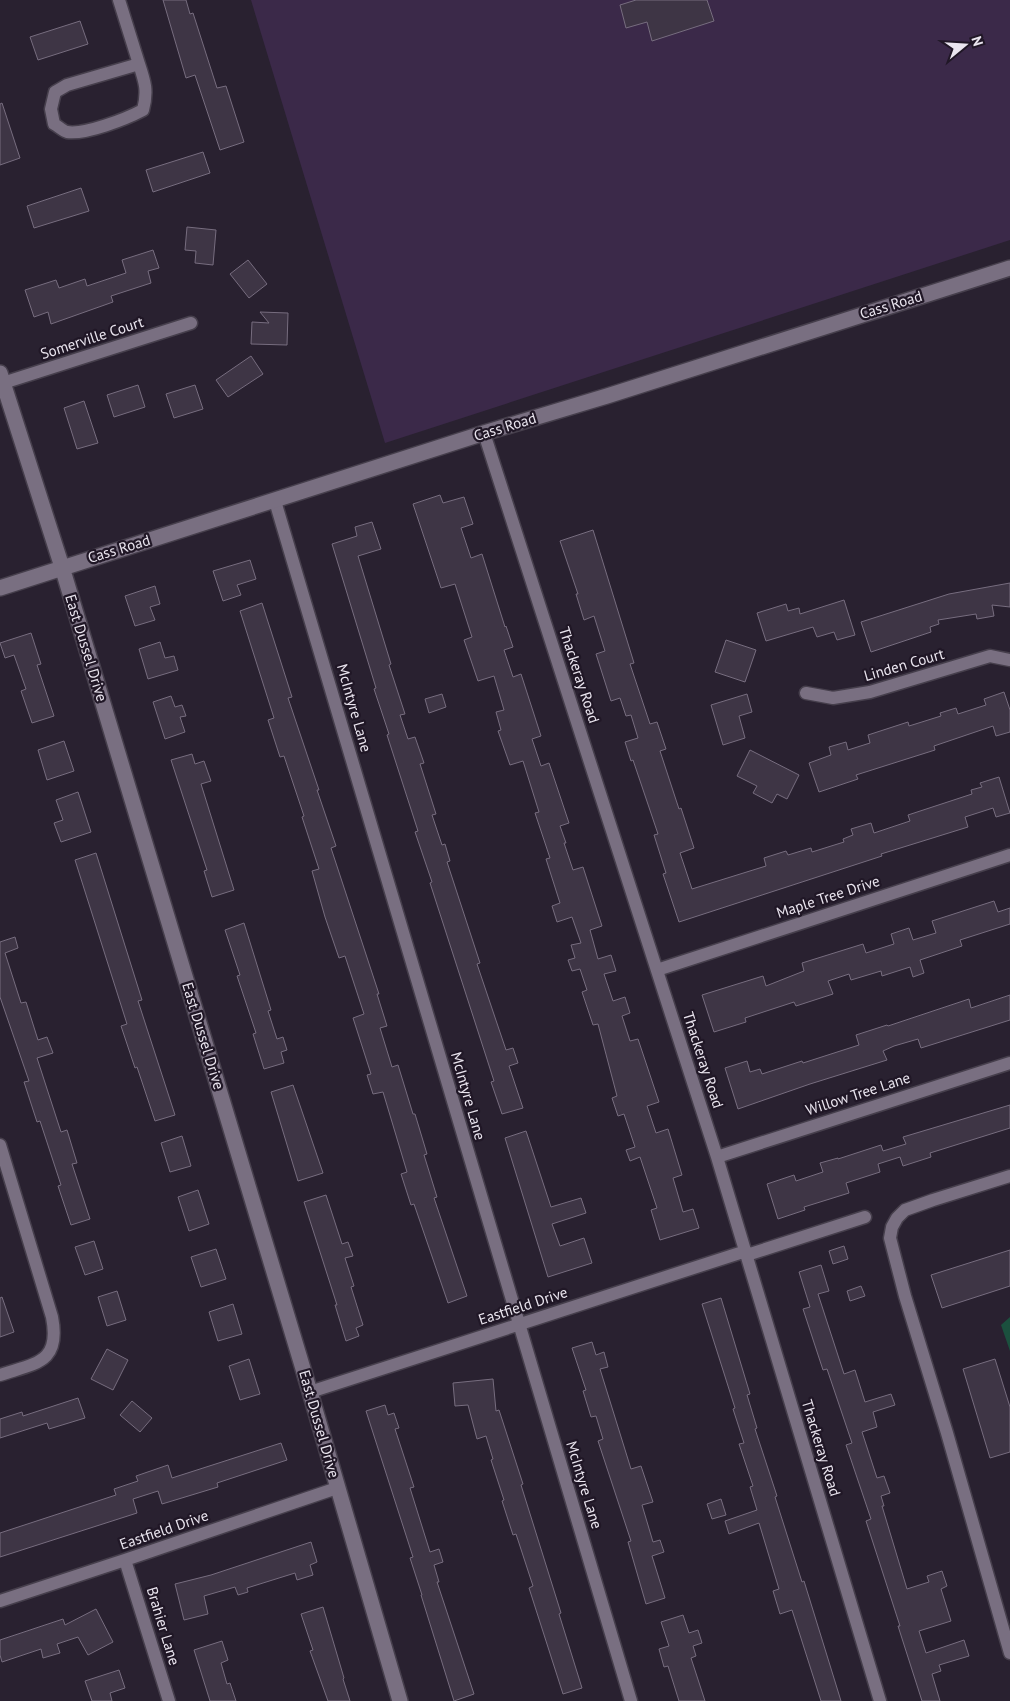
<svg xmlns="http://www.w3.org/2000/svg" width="1010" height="1701" font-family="'PT Sans',sans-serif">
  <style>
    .green { fill: #3b2949 }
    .water { fill: #1b503e }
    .building { fill: #3e3545; stroke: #776d7f }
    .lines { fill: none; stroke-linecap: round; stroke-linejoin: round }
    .street-casing { stroke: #463f4c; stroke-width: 15 }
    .secondary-casing { stroke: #463f4c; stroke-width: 18 }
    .street { stroke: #796f81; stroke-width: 12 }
    .secondary { stroke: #796f81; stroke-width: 15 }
    .labels { text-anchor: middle; stroke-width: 4.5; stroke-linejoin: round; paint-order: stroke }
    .street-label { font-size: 15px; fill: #eae5ef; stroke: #201726 }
  </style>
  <rect width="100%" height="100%" fill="#292130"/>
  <path class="green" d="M251,0h759v240l-625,203z"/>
  <path class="water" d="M1010,1317v34l-9,-26z"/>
  <path class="building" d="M163,0h23l4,14 3,-1 24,75 9,-2 18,56 -24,8 -25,-75 -9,3z
    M636,0h71l7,21 -62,20 -5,-19 -21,6 -6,-23z
    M80,21l8,23 -50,16 -8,-23z
    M2,103l18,55 -20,7v-61z
    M203,152l7,21 -57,19 -7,-22z
    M81,188l8,23 -55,17 -7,-22z
    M187,227l29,3 -3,35 -18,-2 1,-12 -11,-1z
    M153,250l6,18 -11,3 3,12 -40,13 2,6 -62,22 -3,-12 -14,5 -9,-27 31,-10 3,8 26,-9 2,7 39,-13 -4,-13z
    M248,260l19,24 -18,14 -19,-24z
    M260,312l28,1 -1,32 -36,-1 1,-22 17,1z
    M251,356l12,18 -35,23 -12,-17z
    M138,385l7,22 -31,10 -7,-22z
    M195,385l8,24 -29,9 -8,-24z
    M84,401l14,42 -21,6 -13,-41z
    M440,495l3,8 21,-6 9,27 -12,4 10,30 11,-4 23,73 1,-1 7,21 -9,3 9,27 8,-3 20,62 -9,3 9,27 8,-3 20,60 -9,3 6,17h-2l9,27 10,-3 19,59 -12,4 8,29 13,-4 5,16 -12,3 9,27 12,-4 5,16 -8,3 8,25 8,-2 21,63 -12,4 9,27 12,-4 14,46 -9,3 10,34 10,-3 6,19 -39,12 -9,-30 6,-2 -17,-51 -10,4 -4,-11 9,-3 -11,-33 -6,2 -6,-18 5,-2 -19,-72 -5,1 -11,-33 5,-2 -7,-21 -8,2 -4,-11 7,-2 -4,-13 10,-2 -9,-26 -15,5 -5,-16 8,-3 -14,-44 4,-1 -15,-45 4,-1 -16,-51 -13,4 -12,-34 3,-1 -5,-18 8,-2 -10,-34 -16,5 -14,-41 8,-3 -17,-53 -14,4 -28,-84z
    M372,522l9,27 -23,7 33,108 -2,1 16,49 -5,1 8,24 7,-2 9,26 -4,1 16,50 -4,1 10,30 3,-1 5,17 -3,1 33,101 -3,1 29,86 7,-2 5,15 -9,3 14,42 -21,6 -11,-32 3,-1 -64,-198 2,-1 -17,-50 3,-1 -31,-96 2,-1 -15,-45 2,-1 -44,-144 25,-8 -2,-9z
    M593,530l41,133 -4,1 20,60 7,-2 9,27 -6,2 19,58 2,-1 13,40 -14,5 12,36 74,-23 -2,-8 22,-7 2,4 23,-7 1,4 32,-10 -1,-3 10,-4 -2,-6 20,-6 3,10 36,-12 -2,-6 64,-21 -1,-4 11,-3 -2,-4 19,-6 11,36 -14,4 -3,-9 -28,9 3,10 -87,27 1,2 -203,66 -16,-48 3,-1 -12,-38 4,-1 -25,-74 -2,1 -6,-19 13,-4 -7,-23 -5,1 -6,-18 -9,3 -15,-47 9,-3 -11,-35 -10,4 -8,-26h2l-18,-53z
    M250,560l6,19 -19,6 4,10 -18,6 -10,-30z
    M1010,583v24l-18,-2 2,11 -17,3 -1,-5 -38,6 1,4 -9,3 1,5 -60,20 -10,-30 88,-28z
    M155,586l5,18 -10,3 5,13 -20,6 -10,-30z
    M844,600l11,35 -18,5 -3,-8 -17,5 -4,-10 -47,14 -9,-28 29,-9 2,7 11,-3 1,6z
    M262,603l30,94 -4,1 31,92h-2l19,56 -5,2 48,146h-2l10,32 -7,2 12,39 6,-2 15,49h2l12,40 -3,1 13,42 -3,1 33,98 -19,7 -34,-99 -3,1 -10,-31 6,-2 -24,-80 -10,2 -6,-19 4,-1 -18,-56 11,-4 -19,-58 -6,2 -14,-41 -13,-46 7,-2 -17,-52 2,-1 -20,-60 -4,1 -12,-37 6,-2 -34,-107z
    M31,633l10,31 -4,1 17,51 -22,7 -11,-32 5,-2 -12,-34 -9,3 -5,-15z
    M726,640l30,10 -11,32 -30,-10z
    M160,642l5,16 9,-2 4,14 -30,9 -9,-30z
    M1004,692l6,18v22l-14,4 -3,-10 -59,20 1,4 -79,25 2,4 -39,13 -10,-29 22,-8 -2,-8 17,-5 2,8 22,-7 -2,-8 40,-13 1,4 32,-10 -1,-3 16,-5 2,6 28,-9 -2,-6z
    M442,694l4,13 -17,6 -4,-14z
    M747,694l5,18 -13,4 6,22 -22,7 -12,-40z
    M171,696l4,11 7,-2 4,11 -6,1 5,15 -20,7 -12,-37z
    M64,741l10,30 -27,9 -9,-30z
    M750,750l49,25 -12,24 -10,-5 -5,9 -19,-10 4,-7 -20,-10z
    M192,754l3,10 9,-3 7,20 -10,3 33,106 -22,7 -8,-26 3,-1 -36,-110z
    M78,792l13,40 -30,10 -7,-19 9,-3 -7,-20z
    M96,853l46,147 -4,1 37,114 -20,6 -18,-54 -2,1 -14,-42 6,-2 -52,-164z
    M994,901l4,11 12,-4v16l-50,16 2,6 -42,14 4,13 -11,4 -3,-10 -28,9 -1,-5 -30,9 -2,-6 -21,7 5,13 -37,12 -2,-4 -49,16 1,4 -32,10 -12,-37 61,-19 3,10 38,-15 -2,-8 61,-19 3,9 28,-9 -3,-10 18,-6 4,12 23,-7 -4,-12z
    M244,923l27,87 -3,1 9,28 6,-2 4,13 -6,2 3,11 -20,6 -11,-35 3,-1 -19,-57 3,-1 -15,-45z
    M15,937l3,11 -13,5 16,50 5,-1 12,38 9,-3 6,16 -16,5 24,74 6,-2 10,33 -5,1 18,55 -19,6 -13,-39 3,-1 -21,-64 -3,1 -13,-40 5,-1 -29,-84v-55z
    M1010,995v25l-89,28 -3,-9 -24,7 -11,5 4,9 -77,24 -72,25 -13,-41 22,-7 3,11 10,-3 2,5 40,-13 1,2 56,-18 -3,-10 31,-10 1,1 81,-27 2,9z
    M293,1085l30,88 -25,8 -27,-89z
    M1010,1105v23l-80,25 1,4 -28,9 -3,-9 -22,7 2,8 -34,11 3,10 -45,14 1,3 -27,9 -11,-35 27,-9 2,6 27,-9 -3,-9 18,-5v1l43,-14 2,6 23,-7 -3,-7z
    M526,1131l25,76 30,-9 5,15 -34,11 8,22 24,-8 8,25 -44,14 -43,-139z
    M182,1136l9,30 -21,6 -9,-29z
    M198,1190l11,34 -20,7 -11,-34z
    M326,1195l16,49 6,-2 5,14 -8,2 9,28 -3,1 12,38 -7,3 3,8 -13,5 -11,-36h2l-33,-103z
    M94,1241l9,28 -18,6 -10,-28z
    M844,1246l4,13 -15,5 -4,-13z
    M216,1249l10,30 -25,8 -10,-30z
    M1010,1250v36l-68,22 -11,-33z
    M821,1265l8,26 -11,3 26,80 11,-4 10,32 26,-8 4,11 -22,7 4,15 -15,5 15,46 7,-2 6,17 -9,3 3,10h-2l25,83 22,-7 -2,-6 15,-5 5,15 -6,3 10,32 -32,10 7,22 38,-13 5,16 -30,9 2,6 -9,3 8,27h-18l-24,-75h2l-34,-105 5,-2 -25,-74 6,-2 -25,-74 -4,1 -20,-61 7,-2 -11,-35z
    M861,1286l4,10 -15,5 -3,-10z
    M117,1291l9,29 -19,6 -9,-29z
    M2,1297l12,35 -14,5v-39z
    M721,1298l29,96 -3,1 10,33 -2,1 22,67 -2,1 27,85 2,-1 37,120h-20l-29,-91 -12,4 -7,-23 6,-2 -20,-66 -30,11 -4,-13 32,-11 -7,-23 3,-1 -14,-42 5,-1 -11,-34 2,-1 -33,-104z
    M233,1304l9,30 -24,7 -9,-29z
    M592,1342l4,13 8,-3 4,15 -8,2 31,100 10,-3 12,36 -11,3 11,37 7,-2 4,12 -12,4 13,42 -19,6 -18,-62 3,-1 -33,-100 5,-2 -7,-23 -5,1 -8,-26 3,-1 -14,-42z
    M107,1349l21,11 -15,30 -22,-11z
    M249,1359l11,35 -20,6 -11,-34z
    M995,1359l15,48v45l-20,6 -27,-89z
    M493,1379l3,32 3,-1 24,74 -2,1 40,128 -2,1 23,74 -19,6 -34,-106 4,-2 -17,-52 -3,1 -11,-34 2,-1 -13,-40 2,-1 -7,-23 -9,3 -9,-34 -13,1 -2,-23z
    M78,1398l7,20 -36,11 -2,-6 -47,15v-19l22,-7 1,4z
    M132,1401l20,17 -12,14 -20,-17z
    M385,1405l3,10 6,-2 5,15 -4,1 19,58 -4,1 20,64 9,-3 4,13 -9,3 5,17h-2l37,112 -20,7 -33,-106h1l-12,-37 3,-1 -47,-146z
    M281,1443l6,17 -70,23 1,4 -56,17 -4,-13 -25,8 4,14 -137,44v-24l116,-38 -2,-6 24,-8 -2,-5 32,-11 4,13z
    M721,1499l5,16 -14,4 -5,-15z
    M311,1542l6,20 -7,3 3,10 -16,5 -2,-7 -48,15 1,4 -10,3 -3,-8 -31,9 4,18 -24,6 -9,-36 36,-9z
    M323,1607l21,71 -1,1 7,22h-22l-18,-50 3,-1 -12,-36z
    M96,1609l17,33 -25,13 -10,-18 -21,7 3,9 -17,5 -2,-9 -39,13 -2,-7v-15l63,-21 2,6z
    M683,1615l6,18 9,-3 4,13 -9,3 3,10 -5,2 14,43h-26l-11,-35 -4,1 -5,-18 10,-3 -8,-24z
    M222,1641l6,19 -7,3 6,21 3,-1 6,18h-26l-16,-51z
    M119,1670l6,18 -15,5 2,8h-20l-7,-20z"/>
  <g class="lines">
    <defs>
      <path id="street" d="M119,0l20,64
        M139,64c6,18 9,27 4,46 -17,9 -58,25 -76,22 -4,-1 -9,-6 -13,-8l-3,-15 4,-17 12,-7z
        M3,383l188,-60
        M484,433l233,724 163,544
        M275,501l356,1200
        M806,693l27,5 37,-6 120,-36 20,4
        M657,970l353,-115
        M0,1145l52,172c9,46 -16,46 -52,58
        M717,1157l293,-94
        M1010,1176l-77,24 -28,10 -8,8 -5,9 -2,11 15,58 42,137 63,220
        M747,1255l118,-38
        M310,1392l436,-141
        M125,1560l44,141
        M0,1601l125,-41 212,-72"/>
      <path id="secondary" d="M0,373l62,194 248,825 90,309
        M0,588l484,-155 123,-37 403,-128"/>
    </defs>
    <use href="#street" class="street-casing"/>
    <use href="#secondary" class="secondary-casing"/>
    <use href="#street" class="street"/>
    <use href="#secondary" class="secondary"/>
  </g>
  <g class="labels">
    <g class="street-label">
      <text transform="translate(891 305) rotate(-17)" y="5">Cass Road</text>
      <text transform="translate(92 338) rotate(-18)" y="5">Somerville Court</text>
      <text transform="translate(505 427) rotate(-17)" y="5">Cass Road</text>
      <text transform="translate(119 549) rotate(-17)" y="5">Cass Road</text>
      <text transform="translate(86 648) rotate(73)" y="5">East Dussel Drive</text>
      <text transform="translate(904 665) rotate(-16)" y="5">Linden Court</text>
      <text transform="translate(579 675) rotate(72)" y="5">Thackeray Road</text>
      <text transform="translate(354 708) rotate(74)" y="5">McIntyre Lane</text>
      <text transform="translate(828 897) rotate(-18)" y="5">Maple Tree Drive</text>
      <text transform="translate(203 1036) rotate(73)" y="5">East Dussel Drive</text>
      <text transform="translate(703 1060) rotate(72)" y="5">Thackeray Road</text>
      <text transform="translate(858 1094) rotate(-18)" y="5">Willow Tree Lane</text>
      <text transform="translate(468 1096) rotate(74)" y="5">McIntyre Lane</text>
      <text transform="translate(523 1306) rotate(-18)" y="5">Eastfield Drive</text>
      <text transform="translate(319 1424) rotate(74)" y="5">East Dussel Drive</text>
      <text transform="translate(821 1448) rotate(73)" y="5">Thackeray Road</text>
      <text transform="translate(584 1485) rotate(73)" y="5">McIntyre Lane</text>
      <text transform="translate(164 1530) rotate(-19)" y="5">Eastfield Drive</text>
      <text transform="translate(163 1626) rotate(73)" y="5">Brahier Lane</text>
    </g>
  </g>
  <g transform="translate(965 45) rotate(72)" stroke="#201726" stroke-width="4" paint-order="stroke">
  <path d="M0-4L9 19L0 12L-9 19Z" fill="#eae5ef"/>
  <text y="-8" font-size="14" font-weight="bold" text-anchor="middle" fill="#eae5ef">N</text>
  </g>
</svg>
